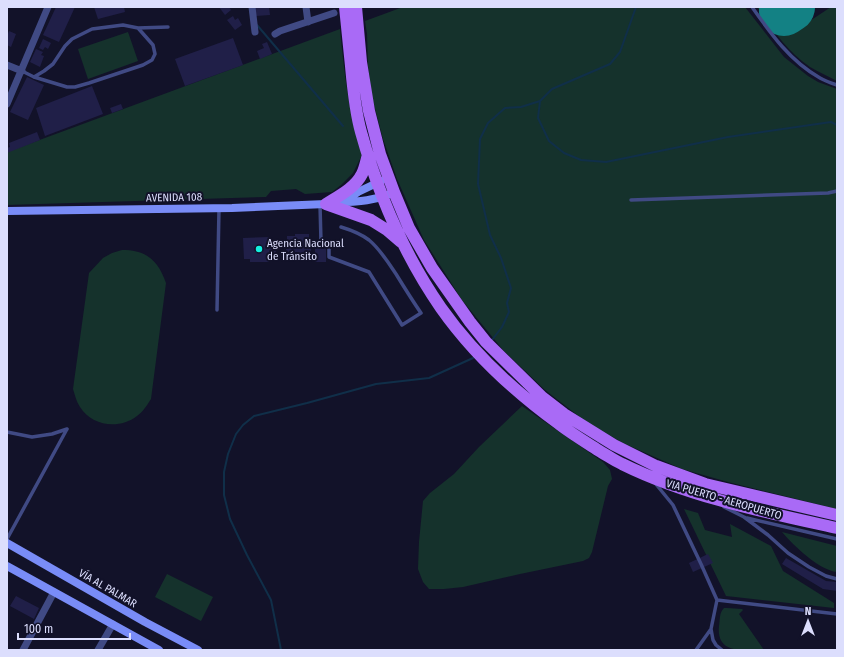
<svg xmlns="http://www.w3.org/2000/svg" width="844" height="657" font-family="'Fira Sans Condensed',sans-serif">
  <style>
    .green { fill: #15322c }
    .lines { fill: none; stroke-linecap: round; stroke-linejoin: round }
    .stream { stroke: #102f49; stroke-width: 2 }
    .runway { stroke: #138184; stroke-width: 50 }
    .building { fill: #201f48 }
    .lane { stroke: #404a84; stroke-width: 3.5 }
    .street { stroke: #404a84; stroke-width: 7 }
    .secondary { stroke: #798cf7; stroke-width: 8 }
    .primary { stroke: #a96af6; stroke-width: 12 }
    .poi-dot { fill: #14f0e0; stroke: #121229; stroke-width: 1.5 }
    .labels { text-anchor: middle; stroke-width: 4; stroke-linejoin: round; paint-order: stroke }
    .street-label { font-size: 11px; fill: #dcdefd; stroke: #121229 }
    .poi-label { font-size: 11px; fill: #dcdefd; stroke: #121229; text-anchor: start }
  </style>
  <rect width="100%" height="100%" fill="#121229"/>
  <path class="green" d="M403,7h342l39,50 24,19 10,6 19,7v420l-109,-27 -46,-13 -59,-26 -38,-22 -40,-31 -42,-40 -41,-50 -38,-60 -27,-61 -14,-40 -11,-42 -4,-31 -1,-32 -2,-13z
    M757,7h22l17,23 35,-23h6v74c-9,-5 -19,-9 -27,-14 -24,-17 -37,-37 -53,-60z
    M340,29c4,44 9,84 22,126l-9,18 -12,12 -9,7 -27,2 -9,-5 -25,2 -5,6 -259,8v-53z
    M128,32l10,29 -50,18 -10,-30z
    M122,250c24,0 36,10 44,33l-15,116c-4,6 -8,13 -14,17 -18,14 -45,10 -57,-9 -4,-6 -5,-12 -7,-18l16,-116 14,-15 9,-5z
    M522,406l81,56 7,8 2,9 -4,7 -16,66 -3,6 -6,3 -63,13 -57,13 -19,2h-15l-6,-7 -5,-13 1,-27 4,-41 7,-8 24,-19 25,-27z
    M684,509l14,4 7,17 27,7 -2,-13 41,22 12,25 51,32v5l-108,-12z
    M782,532l55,14v26c-18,-2 -43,-26 -55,-40z
    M167,574l46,23 -12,24 -46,-24z
    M724,608h3l15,1 1,1 -4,4 25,36c-20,0 -48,5 -45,-24 1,-6 0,-13 5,-18z"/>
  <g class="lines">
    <path class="stream" d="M636,7l-16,45 -10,12 -58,25 -12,12 -2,17 11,23 15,12 17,7 25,2 122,-25 103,-15 6,3
      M257,25l86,101
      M492,340l10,-13 7,-15 -2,-9 4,-15 -10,-30 -11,-23 -12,-51 2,-45 8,-16 17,-15 16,-1 19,-6
      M281,650l-10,-50 -24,-45 -17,-36 -6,-24v-23l4,-18 8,-20 7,-9 11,-9 53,-13 69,-19 53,-6 44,-20"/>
    <path class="runway" d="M784,11l6,-4"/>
  </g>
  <path class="building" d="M56,7h19l-16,35 -16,-7z
    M94,7h30l1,5 -27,7z
    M219,7h10l2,3 -6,5z
    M269,7l1,8 -14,1 -1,-8z
    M233,16l2,4 3,-2 4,7 -7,5 -8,-10z
    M9,31l7,3 -5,13 -4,-2v-9z
    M233,38l10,27 -58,21 -10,-27z
    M43,39l8,4 -3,6 -3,-2 -2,3 -4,-2z
    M267,42l5,12 -12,5 -3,-8 7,-3 -2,-4z
    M36,49l7,3 -2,3 3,1 -4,11 -10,-5z
    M27,77l17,8 -16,35 -18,-8z
    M92,86l11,28 -58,22 -9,-28z
    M121,104l2,5 -11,4 -2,-5z
    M37,132l3,8 -33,13v-5l3,-1 -1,-4z
    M295,234h14v9h2v15h-25v-14h1v-8h8z
    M271,237v3h4l1,13h-7v9h-19v-3h-6l-1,-21z
    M315,247h11v15h-11z
    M708,554l5,9 -20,9 -4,-9z
    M786,558l40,23 11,1v9l-14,-2 -41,-25z
    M16,596l23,12 -5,11 -24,-13z"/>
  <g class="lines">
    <path class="lane" d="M752,7c19,27 38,54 68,71 5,3 11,5 17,7
      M22,71l12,6 33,10h8l14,-4 54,-18 9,-5 3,-6 -2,-9 -15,-17
      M34,77l10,-6 9,-7 12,-18 7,-7 20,-10 31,-4 15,3 30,-1
      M631,200l197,-7 9,-2
      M320,205l1,37h8v15l40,15 33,53 19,-12c-9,-13 -17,-26 -25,-39 -8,-12 -16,-25 -27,-34 -8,-6 -18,-10 -28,-13
      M217,310l2,-101
      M7,432l25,5 20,-3 15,-5
      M655,483l18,22 28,59 16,36 -6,29 2,11 3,5 6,5
      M724,507l20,10 24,18 20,18 21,14 17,9 11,3
      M747,518l90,21
      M7,539l60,-110
      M717,600l120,14
      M696,650l15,-21"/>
    <path class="street" d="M252,7l3,25
      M306,7l2,15
      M275,34l5,-3 54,-18
      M7,65l15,6
      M7,104l41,-97
      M23,650l31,-58
      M98,650l15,-26"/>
    <path class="secondary" d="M342,202l16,-10 23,-11
      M7,211l225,-3 94,-4c21,-3 41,-1 61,-9
      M7,543l138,79 53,28
      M7,566l152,84"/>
    <path class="primary" d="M345,7c2,20 4,39 6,59 2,22 4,45 10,66 17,61 44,124 80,176 31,44 74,84 118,116 13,10 28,19 42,28 7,4 14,9 21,12 67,33 142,48 215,64
      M356,7l5,55 8,49 11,43 14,38 15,36 23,40 38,54 16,20 56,55 22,17 50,31 42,21 49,18 132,31
      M326,204l45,16 16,10 14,12
      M326,204c13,-8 29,-16 36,-30 3,-6 4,-13 6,-19"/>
  </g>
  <circle class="poi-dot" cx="259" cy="249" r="4"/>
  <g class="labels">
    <g class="street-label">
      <text transform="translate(174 197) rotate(-1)" y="4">AVENIDA 108</text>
      <text transform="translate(724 499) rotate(16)" y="4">VIA PUERTO - AEROPUERTO</text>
      <text transform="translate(108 588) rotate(30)" y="4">VÍA AL PALMAR</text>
    </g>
    <g class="poi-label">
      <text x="267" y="247">Agencia Nacional<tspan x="267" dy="13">de Tránsito</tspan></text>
    </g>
  </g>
  <rect width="844" height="657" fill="none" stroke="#dcdefd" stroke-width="16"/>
  <g transform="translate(808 621)" stroke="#121229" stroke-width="3" paint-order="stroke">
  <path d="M0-3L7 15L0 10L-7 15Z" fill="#dcdefd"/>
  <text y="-6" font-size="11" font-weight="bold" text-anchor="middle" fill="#dcdefd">N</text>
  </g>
  <path d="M18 633v6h112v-6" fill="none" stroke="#dcdefd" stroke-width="2"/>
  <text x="24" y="633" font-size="12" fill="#dcdefd" stroke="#121229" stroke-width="3" paint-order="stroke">100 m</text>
</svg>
